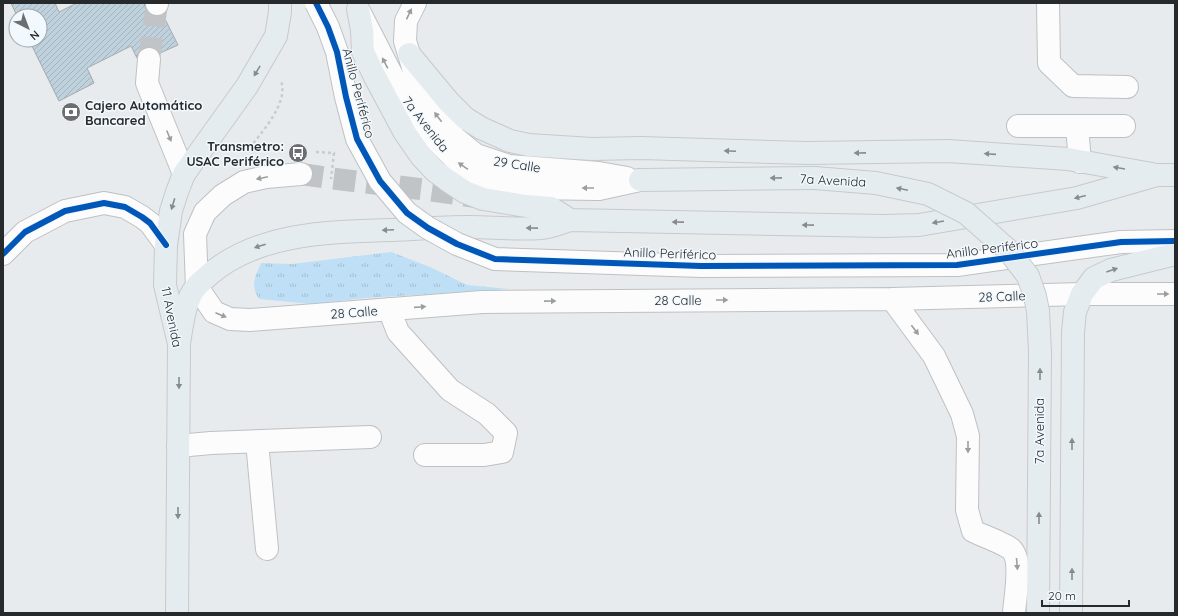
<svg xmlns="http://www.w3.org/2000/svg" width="1178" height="616" font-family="Quicksand,sans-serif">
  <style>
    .grass { fill: url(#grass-tufts) }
    .building { fill: url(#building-hatch); stroke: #a7aaac }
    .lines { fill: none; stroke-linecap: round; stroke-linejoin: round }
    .minor-tunnel { stroke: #c1c4c7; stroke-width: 22; stroke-dasharray: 22 11; stroke-linecap: butt }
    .minor-casing { stroke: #bec1c3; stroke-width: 24 }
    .major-casing { stroke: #c8c9ca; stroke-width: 24 }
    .path { stroke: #cacbcb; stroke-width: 2.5; stroke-dasharray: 3 3; stroke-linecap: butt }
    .minor { stroke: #fcfcfc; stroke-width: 22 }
    .major { stroke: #e5ecf0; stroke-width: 22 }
    .minor-bridge-casing { stroke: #bec1c3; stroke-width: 24; stroke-linecap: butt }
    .major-bridge-casing { stroke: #c8c9ca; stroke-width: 24; stroke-linecap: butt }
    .minor-bridge { stroke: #fcfcfc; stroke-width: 22 }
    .major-bridge { stroke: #e5ecf0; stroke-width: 22 }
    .cycleway-casing { stroke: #f2f9fe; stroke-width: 8 }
    .cycleway { stroke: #0057b8; stroke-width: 6 }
    .oneway { fill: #9c9e9e }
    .oneway2 { fill: #868b8e }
    .labels { text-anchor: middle; stroke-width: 3; stroke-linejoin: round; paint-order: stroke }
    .street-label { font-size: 13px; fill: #272a2c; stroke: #f2f9fe }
    .poi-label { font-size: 13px; font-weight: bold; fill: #272a2c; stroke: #f2f9fe; text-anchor: start }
  </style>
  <defs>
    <pattern id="grass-tufts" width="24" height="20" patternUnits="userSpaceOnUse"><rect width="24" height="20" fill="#bedff5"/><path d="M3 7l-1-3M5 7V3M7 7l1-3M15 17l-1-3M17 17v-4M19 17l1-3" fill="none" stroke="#a3c0d2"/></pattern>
    <pattern id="building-hatch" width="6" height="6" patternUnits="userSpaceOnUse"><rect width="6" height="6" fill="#bfd1dc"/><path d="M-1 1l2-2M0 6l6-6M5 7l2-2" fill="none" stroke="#a4b4bd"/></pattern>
  </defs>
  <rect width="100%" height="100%" fill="#e8ebee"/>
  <path class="grass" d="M391,252l39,15 37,18 42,4 -143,9 -55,6 -52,-5c-9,-15 -4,-21 2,-36l31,1z"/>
  <path class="building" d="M11,3h44l4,9 18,-9h67l2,7 4,5 7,1 6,-1 15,30 -18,8 -4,-4 -6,-2 -6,1 -5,4 -2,6 -6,-12 -44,22 7,15 -35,18 -30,-61h11v-24h-23z"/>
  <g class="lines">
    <path class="minor-tunnel" d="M149,59l8,-55
      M301,174c58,9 115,13 173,23"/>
    <defs>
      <path id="minor" d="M415,3l-9,18 -1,20 4,13 10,34 18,28 18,22 21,17 33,11 90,7 28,5
        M1048,3l1,60 24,23 54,1
        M157,4v-1
        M360,13l39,76 17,27 18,22 28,28 23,12 15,6 27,4 72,1 41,-9
        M149,59l-2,24 37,91
        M1018,126h59
        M1080,162l-3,-36h47
        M301,174l-35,3 -22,5 -21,13 -18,17 -10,22 2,53 17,25 16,7 20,1 232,-18 410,-3 190,-5h93
        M3,254l22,-22 40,-21 39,-8 21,4 17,10 8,6 16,22
        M701,266l256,-1 164,-23 54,-1
        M892,299l42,57 28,58 6,22 -1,74 6,21c10,5 30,12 38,18 12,11 4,47 3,64
        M389,309l9,23 52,58 37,24 19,19 -4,19 -18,3h-59
        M257,442l10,107
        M178,446l33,-3 159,-6"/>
      <path id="major" d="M358,9l4,21 1,22 11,23 31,58 16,23 14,15 12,9 18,12 18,7 43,7 25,2 19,12
        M409,54l39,47 17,17 16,10 29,13 19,4 63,4 49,-1 166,5 141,-2 120,8 84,15
        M640,180l175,-2
        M179,344c3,-19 5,-42 17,-57 4,-5 10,-9 14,-13 50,-42 120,-42 182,-44 25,-1 51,-3 76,-3 24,0 49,3 73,1 9,0 20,-5 29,-8l314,6 35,-1 158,-27 80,-23h18
        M177,613l2,-269 -14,-59 1,-40 5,-34 6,-19 7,-18 63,-88 29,-50 4,-24v-9
        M1038,613l2,-261
        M1071,613l2,-281 2,-20 7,-18 12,-16 17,-8 64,-16"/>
    </defs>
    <use href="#minor" class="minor-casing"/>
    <use href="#major" class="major-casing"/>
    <path class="path" d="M257,151l-9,-1c13,-17 41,-47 33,-69
      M316,152l18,1 -3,26"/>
    <use href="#minor" class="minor"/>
    <use href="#major" class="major"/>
    <defs>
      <path id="minor-bridge" d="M316,3l12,24 9,25 9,45 11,42 23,42 27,32 21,15 29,16 38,15 206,7"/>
      <path id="major-bridge" d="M815,178l61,5 52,11 38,19 42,37 20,26 7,20 3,15 2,41"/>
    </defs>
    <use href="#minor-bridge" class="minor-bridge-casing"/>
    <use href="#major-bridge" class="major-bridge-casing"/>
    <use href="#minor-bridge" class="minor-bridge"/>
    <use href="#major-bridge" class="major-bridge"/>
    <defs>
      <path id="cycleway" d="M316,3l12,24 9,25 9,45 11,42 23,42 27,32 21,15 29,16 38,15 206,7 256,-1 164,-23 54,-1
        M3,254l22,-22 40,-21 39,-8 21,4 17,10 8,6 16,22"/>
    </defs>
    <use href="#cycleway" class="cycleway-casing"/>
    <use href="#cycleway" class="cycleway"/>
  </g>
  <defs><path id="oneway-solid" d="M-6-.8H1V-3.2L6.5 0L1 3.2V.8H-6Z"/></defs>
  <g class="oneway">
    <use href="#oneway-solid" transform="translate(409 14) rotate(-65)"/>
    <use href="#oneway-solid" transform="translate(385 63) rotate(-118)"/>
    <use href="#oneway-solid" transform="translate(438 117) rotate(-127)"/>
    <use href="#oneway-solid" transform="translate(169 136) rotate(68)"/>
    <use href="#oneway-solid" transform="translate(463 166) rotate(-145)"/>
    <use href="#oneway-solid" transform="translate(262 178) rotate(168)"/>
    <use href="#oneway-solid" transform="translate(588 188) rotate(-180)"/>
    <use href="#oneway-solid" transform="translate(1163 294)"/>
    <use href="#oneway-solid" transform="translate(722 300)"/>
    <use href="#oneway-solid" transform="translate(550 301) rotate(-1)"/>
    <use href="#oneway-solid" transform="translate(420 307) rotate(-4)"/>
    <use href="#oneway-solid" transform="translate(221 315) rotate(23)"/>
    <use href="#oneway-solid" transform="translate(915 330) rotate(53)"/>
    <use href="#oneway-solid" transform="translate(968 447) rotate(90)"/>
    <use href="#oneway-solid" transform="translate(1017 564) rotate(85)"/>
  </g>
  <g class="oneway2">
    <use href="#oneway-solid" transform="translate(257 71) rotate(121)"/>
    <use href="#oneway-solid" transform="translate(730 151) rotate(-178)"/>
    <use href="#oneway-solid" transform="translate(860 153) rotate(179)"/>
    <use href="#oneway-solid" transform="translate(990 154) rotate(-176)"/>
    <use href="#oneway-solid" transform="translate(1119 168) rotate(-170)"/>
    <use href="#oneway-solid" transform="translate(776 178) rotate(179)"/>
    <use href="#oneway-solid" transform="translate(902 189) rotate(-168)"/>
    <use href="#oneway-solid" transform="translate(1080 197) rotate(166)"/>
    <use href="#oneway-solid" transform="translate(173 204) rotate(107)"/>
    <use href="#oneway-solid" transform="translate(678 222) rotate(-179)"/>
    <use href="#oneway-solid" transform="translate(938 222) rotate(170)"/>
    <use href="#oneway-solid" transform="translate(808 225) rotate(-179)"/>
    <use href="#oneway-solid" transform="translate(532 228) rotate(-179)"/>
    <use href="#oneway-solid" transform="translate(388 230) rotate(178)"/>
    <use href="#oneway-solid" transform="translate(260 246) rotate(162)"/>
    <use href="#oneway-solid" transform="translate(1112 270) rotate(-19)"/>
    <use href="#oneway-solid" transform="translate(1040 374) rotate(-90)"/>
    <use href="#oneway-solid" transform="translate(179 383) rotate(90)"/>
    <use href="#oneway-solid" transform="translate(1072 444) rotate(-90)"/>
    <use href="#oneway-solid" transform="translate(178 513) rotate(90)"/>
    <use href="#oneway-solid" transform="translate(1039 518) rotate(-90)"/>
    <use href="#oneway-solid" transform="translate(1072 574) rotate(-90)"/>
  </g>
  <defs>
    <symbol id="bank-disc" viewBox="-11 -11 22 22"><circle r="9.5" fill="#6b6e70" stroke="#f2f9fe"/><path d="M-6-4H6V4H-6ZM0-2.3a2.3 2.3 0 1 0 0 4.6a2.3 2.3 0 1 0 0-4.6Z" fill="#fff"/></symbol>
    <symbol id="bus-disc" viewBox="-11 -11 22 22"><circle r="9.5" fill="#6b6e70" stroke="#f2f9fe"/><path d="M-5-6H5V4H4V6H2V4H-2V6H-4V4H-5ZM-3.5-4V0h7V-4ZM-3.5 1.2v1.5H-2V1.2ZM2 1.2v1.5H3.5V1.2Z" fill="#fff"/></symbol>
  </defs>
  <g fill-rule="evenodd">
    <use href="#bank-disc" x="60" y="101" width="22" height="22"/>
    <use href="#bus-disc" x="287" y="142" width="22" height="22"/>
  </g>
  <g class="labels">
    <g class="street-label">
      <text transform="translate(359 93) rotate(75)" y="5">Anillo Periférico</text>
      <text transform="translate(426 124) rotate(52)" y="5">7a Avenida</text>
      <text transform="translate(517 164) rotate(9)" y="5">29 Calle</text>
      <text transform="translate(833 180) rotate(3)" y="5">7a Avenida</text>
      <text transform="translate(992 248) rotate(-7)" y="5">Anillo Periférico</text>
      <text transform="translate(670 253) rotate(2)" y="5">Anillo Periférico</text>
      <text transform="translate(1002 296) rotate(-2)" y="5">28 Calle</text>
      <text x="678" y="305">28 Calle</text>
      <text transform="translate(354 312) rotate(-4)" y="5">28 Calle</text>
      <text transform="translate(172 317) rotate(79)" y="5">11 Avenida</text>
      <text transform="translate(1039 431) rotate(-90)" y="5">7a Avenida</text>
    </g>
    <g class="poi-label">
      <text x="85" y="110">Cajero Automático<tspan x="85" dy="15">Bancared</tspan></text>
      <text x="284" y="151" text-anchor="end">Transmetro:<tspan x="284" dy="15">USAC Periférico</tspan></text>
    </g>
  </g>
  <rect width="1178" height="616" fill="none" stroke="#272a2c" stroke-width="8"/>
  <g transform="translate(28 28) rotate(138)"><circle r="19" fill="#f2f9fe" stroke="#a1a6aa"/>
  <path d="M0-3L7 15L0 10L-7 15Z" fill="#6b6e70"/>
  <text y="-6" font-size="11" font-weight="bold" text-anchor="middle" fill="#272a2c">N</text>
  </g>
  <path d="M1042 600v6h87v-6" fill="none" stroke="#272a2c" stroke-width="2"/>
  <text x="1048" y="600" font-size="12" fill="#272a2c" stroke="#f2f9fe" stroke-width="3" paint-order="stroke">20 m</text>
</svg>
